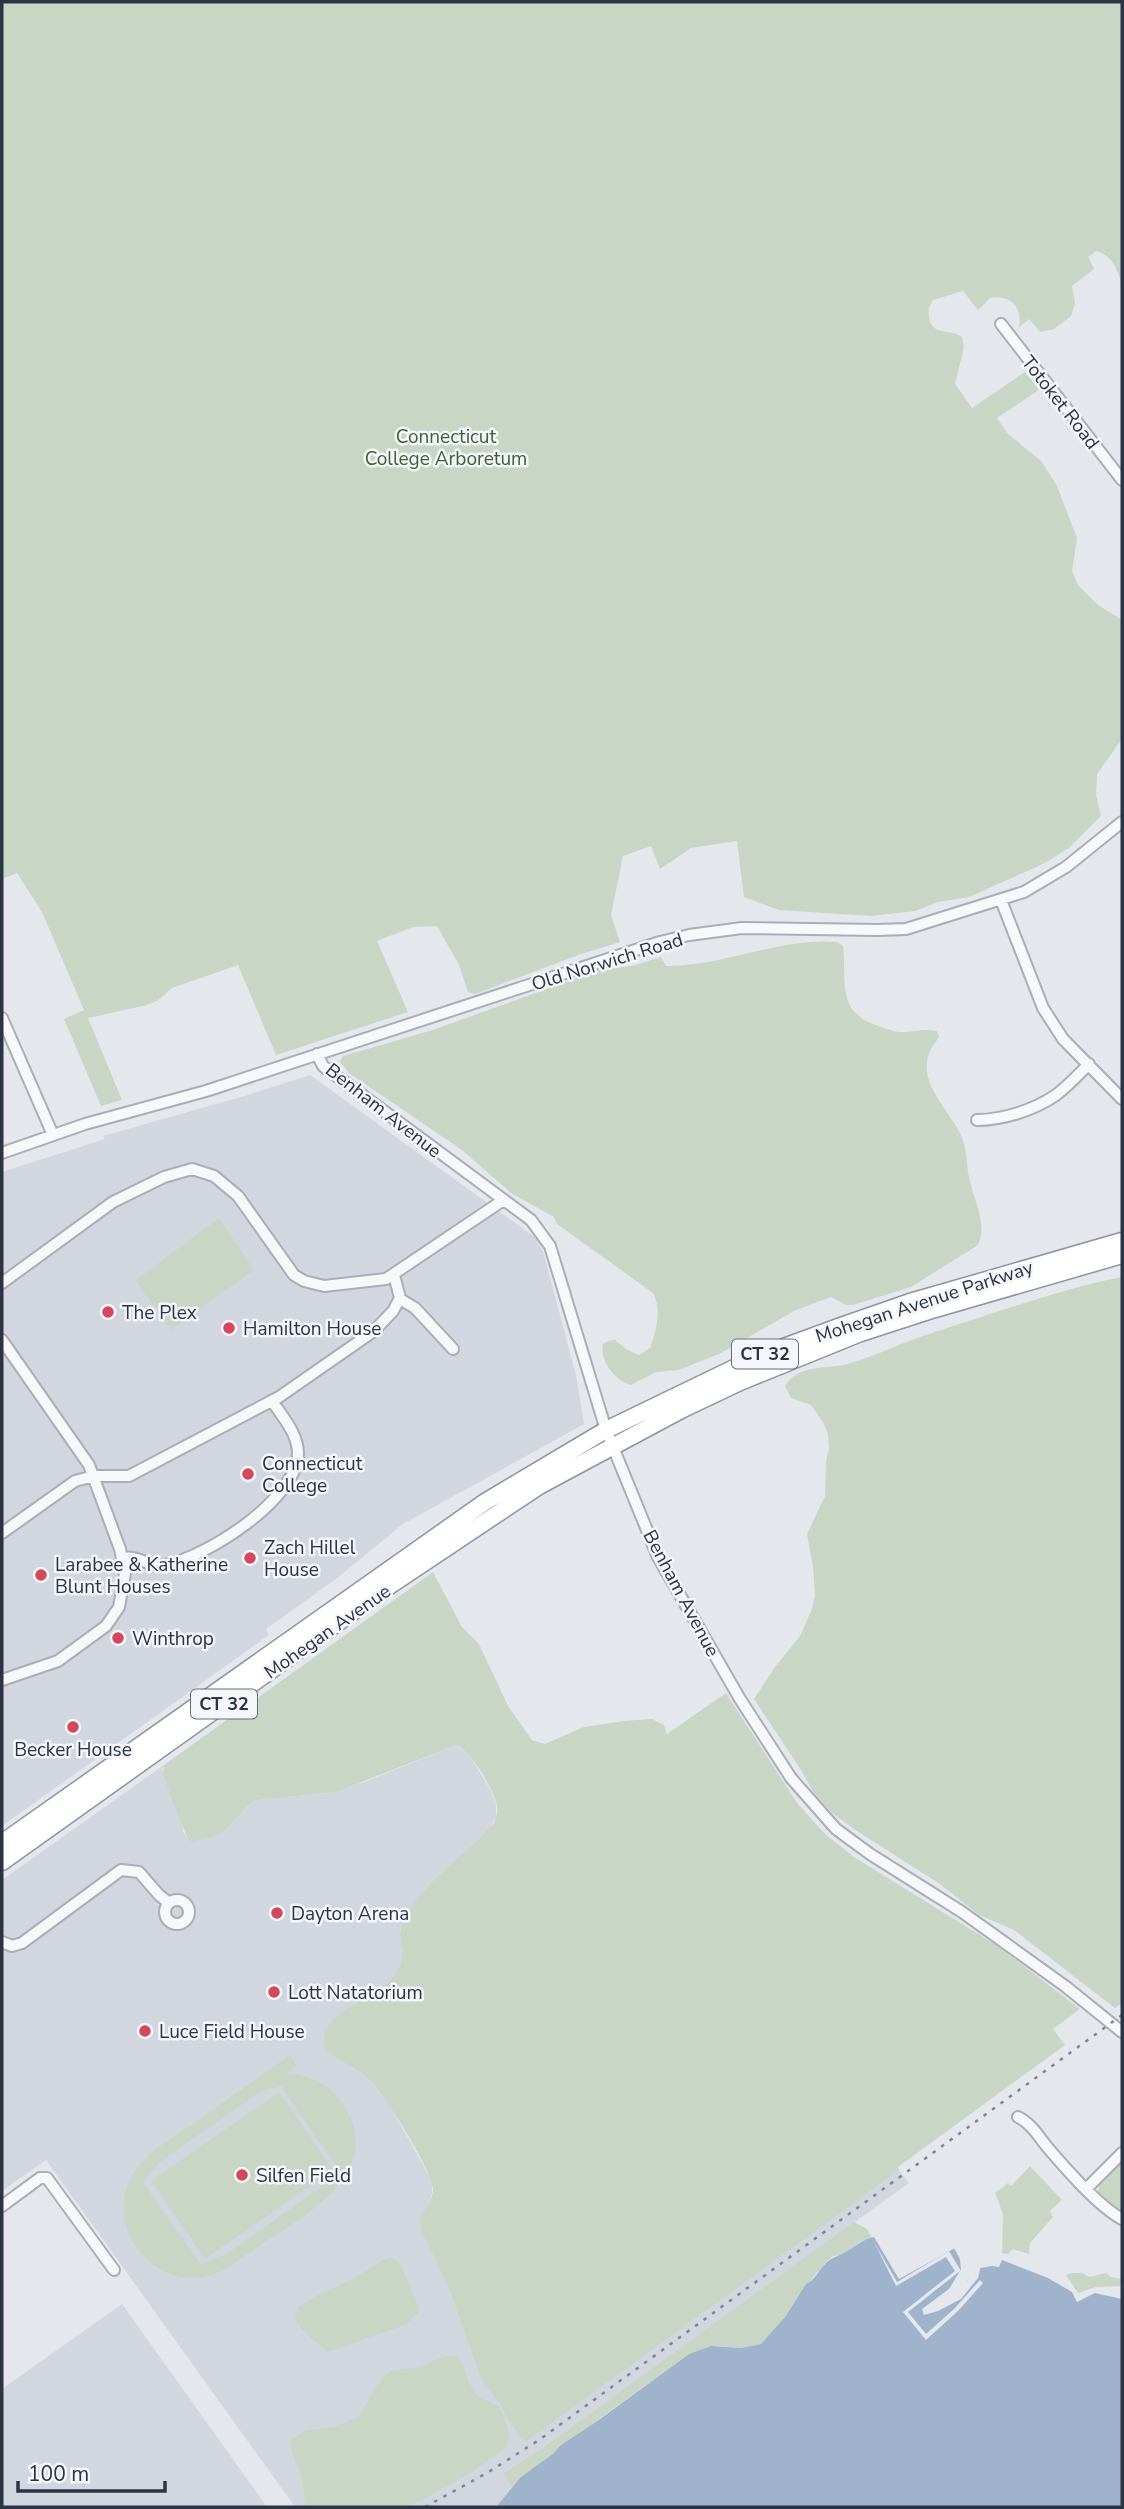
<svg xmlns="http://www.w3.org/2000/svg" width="1124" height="2509" font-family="'Nunito Sans',sans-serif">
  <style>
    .built { fill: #d2d6de }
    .green { fill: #c9d6c5; fill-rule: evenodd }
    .water { fill: #9fb4cc }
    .pier { fill: #e4e7ec }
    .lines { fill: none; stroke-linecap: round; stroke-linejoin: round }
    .minor-casing { stroke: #a9aeb7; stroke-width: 14 }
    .highway-casing { stroke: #8b94a3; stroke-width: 19 }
    .minor { stroke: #f7f8fa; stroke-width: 10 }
    .highway { stroke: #fff; stroke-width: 16 }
    .rail { stroke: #7d8696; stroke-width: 2.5; stroke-dasharray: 3.5 7; stroke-linecap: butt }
    .poi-dot { fill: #d1495b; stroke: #f4f6f9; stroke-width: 2.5 }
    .labels { text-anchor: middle; stroke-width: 5; stroke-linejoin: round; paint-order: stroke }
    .shield { fill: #f4f6f9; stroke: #676e7b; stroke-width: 2 }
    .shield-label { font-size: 18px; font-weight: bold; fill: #2b3445 }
    .street-label { font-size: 19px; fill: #2b3445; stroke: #f4f6f9 }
    .park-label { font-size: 19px; fill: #3f6138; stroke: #f4f6f9 }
    .poi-label { font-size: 19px; fill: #2b3445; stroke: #f4f6f9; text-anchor: start }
  </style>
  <rect width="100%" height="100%" fill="#e4e7ec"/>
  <path class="built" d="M310,1075l226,163 7,13 33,124 8,49 -181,100 -67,55 -70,50 3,6 -267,191v-654l103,-33 -2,-3 145,-41z
    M456,1745l12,8 22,36 6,15v13l-7,12 -46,44 -34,38 -9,18 2,30 -4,13 -16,17 -44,26 6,46 24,16 22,29 42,75v13l-4,13 -8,12 2,14 26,53 34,96 17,21 19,33 9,4 5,-3 367,-267 10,13 -368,266 -37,23 8,16 -16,19h-201l-249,-347 -44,31v-311l162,-115 -2,4 19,49 2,14 8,10 29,-7 31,-32 6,-3 71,-7 39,-12z
    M122,2304l145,203h-265v-118z"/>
  <path class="green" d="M2,2h1120v282c-5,-15 -10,-29 -26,-33l-8,6 6,12 -22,17 3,17 -4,13 -17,13 -14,3 -11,-13 -10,8c4,-20 -9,-33 -29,-29l-12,12 -15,-19 -30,9c-4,6 -5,9 -4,17 3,20 22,11 33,20l2,10 -9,37 17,24 53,-36 14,18 -42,28 11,16 34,28 15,24 20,52 -5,33 6,14 20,20 24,15v119l-25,35 -1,21 5,21 -32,32 -26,16 -74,33 -31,5 -23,9 -44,5 -92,-6 -35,-13 -7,-56 -46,7 -31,21 -9,-23 -28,10 -12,59 9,27 -39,12 -106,40 -7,-2 -9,-27 -22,-39 -24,1 -36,14 31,71 -132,43 -38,-90 -66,23 -15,13 -14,5 -55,12 34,82 -21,6 -37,-87 20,-9 -42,-98 -25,-39 -15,6z
    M837,942l6,4c4,34 -7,63 30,78 9,3 17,7 26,8 13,1 25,-4 38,-1l2,6c-3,5 -7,9 -9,14 -14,30 19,59 31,84 6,14 5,27 8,42 4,22 19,46 9,68l-67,42 -58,18h-7l-15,-8 -37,14 -73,42 -42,17 -23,2 -25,13c-15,-4 -32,-24 -28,-41l5,-3 7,-1 11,9 13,6 11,-7c6,-16 12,-39 3,-55l-96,-69 -3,-7 -43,-24 -49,-43 -113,-77 -9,-11 3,-6 90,-26 166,-60 33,-4 29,-9 5,9c57,1 114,-29 171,-24z
    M219,1218l35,52 -83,60 -35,-50z
    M1122,1277v726l-7,5 -101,-78 -35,-15 -39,-31 -83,-53 -25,-18 -18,-20 -13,-23 -47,-71 21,-32 25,-31 12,-27 3,-13 -2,-29 -6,-33 18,-38 1,-35 3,-13 -1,-14 -5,-12 -12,-17 -20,-7 -6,-12c12,-22 43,-17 63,-22 31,-9 59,-24 90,-33 61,-19 122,-42 184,-54z
    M433,1572l29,55 17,17 29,62 24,34 13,4 39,-17 40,-6 28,-2 12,6 3,9 59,-41 71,110 29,32 28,22 145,90 81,62 -27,20 12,16 -167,122 1,3 -42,31 -330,240 -9,-5 -19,-33 -17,-21 -34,-96 -26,-53 -2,-14c5,-10 13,-19 13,-30 0,-18 -51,-99 -66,-112 -12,-10 -28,-16 -40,-26 -15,-38 41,-47 62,-69 25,-27 4,-40 14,-60 20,-40 62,-66 91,-99 2,-5 4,-10 3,-16 -2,-16 -26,-57 -41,-62l-120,47 -79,8 -6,3 -31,32 -29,7c-7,-7 -25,-58 -28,-70l1,-7z
    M290,2055l7,11 -10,7c24,3 45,12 58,34 42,70 -50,114 -96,146 -14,10 -28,21 -47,24 -55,8 -98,-55 -69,-103 14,-23 40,-36 61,-51 32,-23 64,-45 96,-68zM281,2086l56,81 -19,22 -93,66 -25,9 -57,-82 17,-20 94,-66 9,-5z
    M279,2092l54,78 -128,89 -54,-78z
    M1122,2160v56l-12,-9 -12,-15 1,-7z
    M1030,2166l32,34 -12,11 3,6 -23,26 -1,11 -17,-5 -3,5 -7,-1 1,-39 -8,-21 13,-10 3,3z
    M854,2222l13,7 5,9 -13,4 -17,13 -9,1 -7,6 -21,25 -28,41 -16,16 -20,4 -28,-2 -24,8 -89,64 -102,89 -1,-1 15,-18 -9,-15 38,-24z
    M391,2257l9,7 18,42v7l-13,12 -78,27 -26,-23 -6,-12 4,-10 19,-12 33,-15 32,-20z
    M1072,2273h10l8,4 16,-4 5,4 11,2v7l-26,1 -18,6 -12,-18z
    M448,2356h9c11,10 8,28 20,39 6,5 14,7 21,10l9,21 2,12 -3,10 -34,24 -46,26 -20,9h-100l-4,-27 -10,-28 -1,-12 15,-10 29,-3 23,-10 26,-41 7,-5 31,-4 10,-6z"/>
  <path class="water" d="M874,2237l25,42 56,-31 9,20 -15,26 1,6 6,-2 19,-29 17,-3 7,1 3,-7 46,18 24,14 5,10 18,-9 27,6v208h-626l25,-30 32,-23 8,-9 32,-21 96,-70 22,-8 30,2 20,-4 24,-27 21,-33c9,-4 12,-13 19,-20 6,-7 12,-7 19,-11 10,-6 17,-13 30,-16z"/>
  <path class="pier" d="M874,2242l23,40 52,-31 12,20 -1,-12 -6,-11 4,-2 7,10 3,13 -15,27 15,-16 5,-13 8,-2 -3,13 -17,21 -23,12 -14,4 -2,-6 27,-20 11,-18 -52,41 18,22 28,-25 26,-29 3,3 -25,28 -32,29 -23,-28 52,-41 -9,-14 -50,29z"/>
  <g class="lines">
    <defs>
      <path id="minor" d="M1001,324l121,156
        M1001,900l42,108 20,31 59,60
        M2,1018l51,117
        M317,1054l6,12 208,154 19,26 56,184 52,127 82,142 51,79 45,51 34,25 92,58 103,74 57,46
        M977,1120c26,0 57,-10 79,-25 12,-9 23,-21 33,-31
        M2,1153l83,-29 121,-33 454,-149 29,-7 53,-7 135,2 29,-1 118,-37 42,-25 56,-45
        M2,1283l111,-81 51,-25 28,-8 22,7 24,20 56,79 10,6 20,5 62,-7 116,-78
        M400,1299l15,9 38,41
        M2,1340l87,125 31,84 5,24 -6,34 -13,19 -48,35 -56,19
        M2,1533l73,-52 19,-5h35l150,-79 95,-66 19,-20 7,-13 -6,-23
        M123,1558c16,-3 27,10 42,7 40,-7 133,-66 133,-112 0,-19 -16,-37 -26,-52
        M165 1912a12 12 0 1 1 24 0a12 12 0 1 1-24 0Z
        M2,1942l10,4 10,-3 99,-73 18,2 20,23 10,8
        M1018,2117c13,6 21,20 30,31 18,21 50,58 74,71
        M1087,2188l35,-35
        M2,2206l38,-28h7l67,92"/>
      <path id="highway" d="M2,1843l483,-341 121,-72 153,-74 82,-30 69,-24 212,-61
        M2,1862l390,-278 147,-98 142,-76 59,-28 118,-48 77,-25 187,-54"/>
    </defs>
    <use href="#minor" class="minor-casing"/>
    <use href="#highway" class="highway-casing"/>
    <use href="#minor" class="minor"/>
    <use href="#highway" class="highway"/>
    <path class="rail" d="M425,2507l62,-34 52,-33 583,-425"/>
  </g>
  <g class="poi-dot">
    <circle cx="108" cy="1312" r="7"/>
    <circle cx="229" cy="1328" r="7"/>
    <circle cx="248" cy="1474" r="7"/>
    <circle cx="250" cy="1558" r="7"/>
    <circle cx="41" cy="1575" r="7"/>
    <circle cx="118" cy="1638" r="7"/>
    <circle cx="73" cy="1727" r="7"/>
    <circle cx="277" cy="1913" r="7"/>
    <circle cx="274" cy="1992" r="7"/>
    <circle cx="145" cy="2031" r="7"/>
    <circle cx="242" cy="2175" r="7"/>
  </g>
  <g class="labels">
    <g class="shield">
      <rect x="732" y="1339.5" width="66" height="29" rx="5"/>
      <rect x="191" y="1689.5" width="66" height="29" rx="5"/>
    </g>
    <g class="shield-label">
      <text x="765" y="1360">CT 32</text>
      <text x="224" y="1710">CT 32</text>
    </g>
    <g class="street-label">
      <text transform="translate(1061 402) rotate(52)" y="7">Totoket Road</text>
      <text transform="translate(607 961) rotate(-17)" y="7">Old Norwich Road</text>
      <text transform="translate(384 1110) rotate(38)" y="7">Benham Avenue</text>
      <text transform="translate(924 1301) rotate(-18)" y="7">Mohegan Avenue Parkway</text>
      <text transform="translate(682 1593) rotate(62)" y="7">Benham Avenue</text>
      <text transform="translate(327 1631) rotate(-35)" y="7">Mohegan Avenue</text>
    </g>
    <g class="park-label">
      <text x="446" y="443">Connecticut<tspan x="446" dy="22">College Arboretum</tspan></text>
    </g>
    <g class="poi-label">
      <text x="122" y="1319">The Plex</text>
      <text x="243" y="1335">Hamilton House</text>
      <text x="262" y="1470">Connecticut<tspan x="262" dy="22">College</tspan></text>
      <text x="264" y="1554">Zach Hillel<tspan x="264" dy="22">House</tspan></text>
      <text x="55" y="1571">Larabee &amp; Katherine<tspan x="55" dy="22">Blunt Houses</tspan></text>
      <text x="132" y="1645">Winthrop</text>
      <text x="73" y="1756" text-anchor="middle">Becker House</text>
      <text x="291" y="1920">Dayton Arena</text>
      <text x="288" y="1999">Lott Natatorium</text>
      <text x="159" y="2038">Luce Field House</text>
      <text x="256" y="2182">Silfen Field</text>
    </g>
  </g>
  <rect width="1124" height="2509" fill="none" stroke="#2b3445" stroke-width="7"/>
  <path d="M18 2481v10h147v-10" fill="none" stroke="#2b3445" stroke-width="3.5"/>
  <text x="28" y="2481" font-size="21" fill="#2b3445" stroke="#f4f6f9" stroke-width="5" paint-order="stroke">100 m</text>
</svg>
